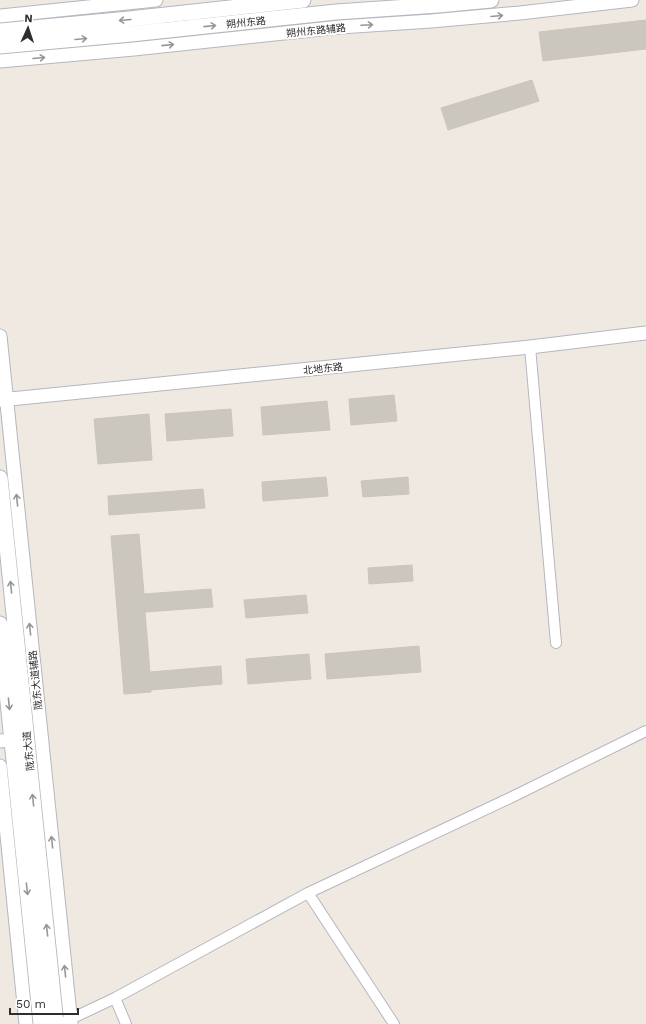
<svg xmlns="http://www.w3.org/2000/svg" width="646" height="1024" font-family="'Work Sans','Noto Sans SC',sans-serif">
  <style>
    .building { fill: #cbc7bf; stroke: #cbc5ba }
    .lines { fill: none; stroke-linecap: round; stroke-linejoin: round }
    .minor-casing { stroke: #b4b7c1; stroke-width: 12 }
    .tertiary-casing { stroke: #b4b7c1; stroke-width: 15 }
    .secondary-casing { stroke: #b4b7c1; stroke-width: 17 }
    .minor { stroke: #fff; stroke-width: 10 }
    .tertiary { stroke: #fff; stroke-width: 13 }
    .secondary { stroke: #fff; stroke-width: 15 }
    .oneway { stroke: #969696 }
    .labels { text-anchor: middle; stroke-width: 4; stroke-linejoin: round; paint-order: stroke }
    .street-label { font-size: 10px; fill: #2e2e2e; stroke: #fff }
  </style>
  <rect width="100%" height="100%" fill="#efe9e1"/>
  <path class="building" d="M646,20v29l-103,12 -4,-29z
    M532,80l7,21 -91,29 -7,-22z
    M394,395l3,26 -46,4 -2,-26z
    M327,401l3,29 -67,5 -2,-28z
    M231,409l2,27 -66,5 -2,-27z
    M149,414l3,46 -54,4 -4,-45z
    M326,477l2,19 -65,5 -1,-19z
    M408,477l1,17 -46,3 -2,-16z
    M203,489l2,19 -96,7 -1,-19z
    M139,534l5,60 67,-5 2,18 -68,5 5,60 71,-6 1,18 -71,6v2l-27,2 -13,-158z
    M412,565l1,16 -44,3 -1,-16z
    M306,595l2,18 -62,5 -2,-18z
    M419,646l2,26 -94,7 -2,-25z
    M309,654l2,25 -63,5 -2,-25z"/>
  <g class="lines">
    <defs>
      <path id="minor" d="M530,347l26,296
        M308,893l86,131
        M115,998l11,26
        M60,1024l55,-26 193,-105 204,-96 134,-66"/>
      <path id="tertiary" d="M0,16l156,-16
        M0,61l134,-12 206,-22 91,-6 89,-8 112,-13
        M0,336l71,688
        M0,400l530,-53 116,-14
        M0,741l22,-2
        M0,766l26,258"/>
      <path id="secondary" d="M0,31l129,-12 174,-19
        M0,46l131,-12 205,-22 102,-7 53,-5
        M0,478l56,546
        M0,624l41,400"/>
    </defs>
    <use href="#minor" class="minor-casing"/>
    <use href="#tertiary" class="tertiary-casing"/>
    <use href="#secondary" class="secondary-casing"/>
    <use href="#minor" class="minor"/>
    <use href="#tertiary" class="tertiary"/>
    <use href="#secondary" class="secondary"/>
  </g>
  <defs><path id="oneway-shaft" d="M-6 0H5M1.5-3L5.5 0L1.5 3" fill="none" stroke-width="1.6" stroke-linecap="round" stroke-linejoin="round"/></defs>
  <g class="oneway">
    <use href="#oneway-shaft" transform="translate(497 16) rotate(-5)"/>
    <use href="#oneway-shaft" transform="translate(125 20) rotate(175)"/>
    <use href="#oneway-shaft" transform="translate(367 25) rotate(-3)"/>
    <use href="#oneway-shaft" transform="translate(210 26) rotate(-6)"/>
    <use href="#oneway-shaft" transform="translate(81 39) rotate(-5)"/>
    <use href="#oneway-shaft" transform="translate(168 45) rotate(-6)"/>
    <use href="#oneway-shaft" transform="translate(39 58) rotate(-5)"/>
    <use href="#oneway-shaft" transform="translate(17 500) rotate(-96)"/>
    <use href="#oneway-shaft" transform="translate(11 587) rotate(-96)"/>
    <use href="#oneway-shaft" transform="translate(30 629) rotate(-96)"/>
    <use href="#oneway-shaft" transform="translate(9 704) rotate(84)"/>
    <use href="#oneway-shaft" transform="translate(33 800) rotate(-96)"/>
    <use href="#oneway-shaft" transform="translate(52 842) rotate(-96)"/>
    <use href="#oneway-shaft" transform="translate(27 889) rotate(84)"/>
    <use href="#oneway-shaft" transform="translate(47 930) rotate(-96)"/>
    <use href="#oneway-shaft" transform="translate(65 971) rotate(-96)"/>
  </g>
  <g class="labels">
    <g class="street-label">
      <text transform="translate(246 22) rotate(-6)" y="4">朔州东路</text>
      <text transform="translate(316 30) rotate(-6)" y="4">朔州东路辅路</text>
      <text transform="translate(323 368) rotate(-6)" y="4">北地东路</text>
      <text transform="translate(35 680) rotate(-96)" y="4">陇东大道辅路</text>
      <text transform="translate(28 751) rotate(-96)" y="4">陇东大道</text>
    </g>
  </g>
  <g transform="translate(28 28) rotate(3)" stroke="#ffffff" stroke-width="3" paint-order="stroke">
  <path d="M0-3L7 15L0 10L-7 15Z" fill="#2e2e2e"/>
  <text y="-6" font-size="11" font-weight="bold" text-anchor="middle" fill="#2e2e2e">N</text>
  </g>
  <path d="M10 1008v6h68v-6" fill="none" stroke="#2e2e2e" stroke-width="2"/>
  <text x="16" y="1008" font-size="12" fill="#2e2e2e" stroke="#ffffff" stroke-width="3" paint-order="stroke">50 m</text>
</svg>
